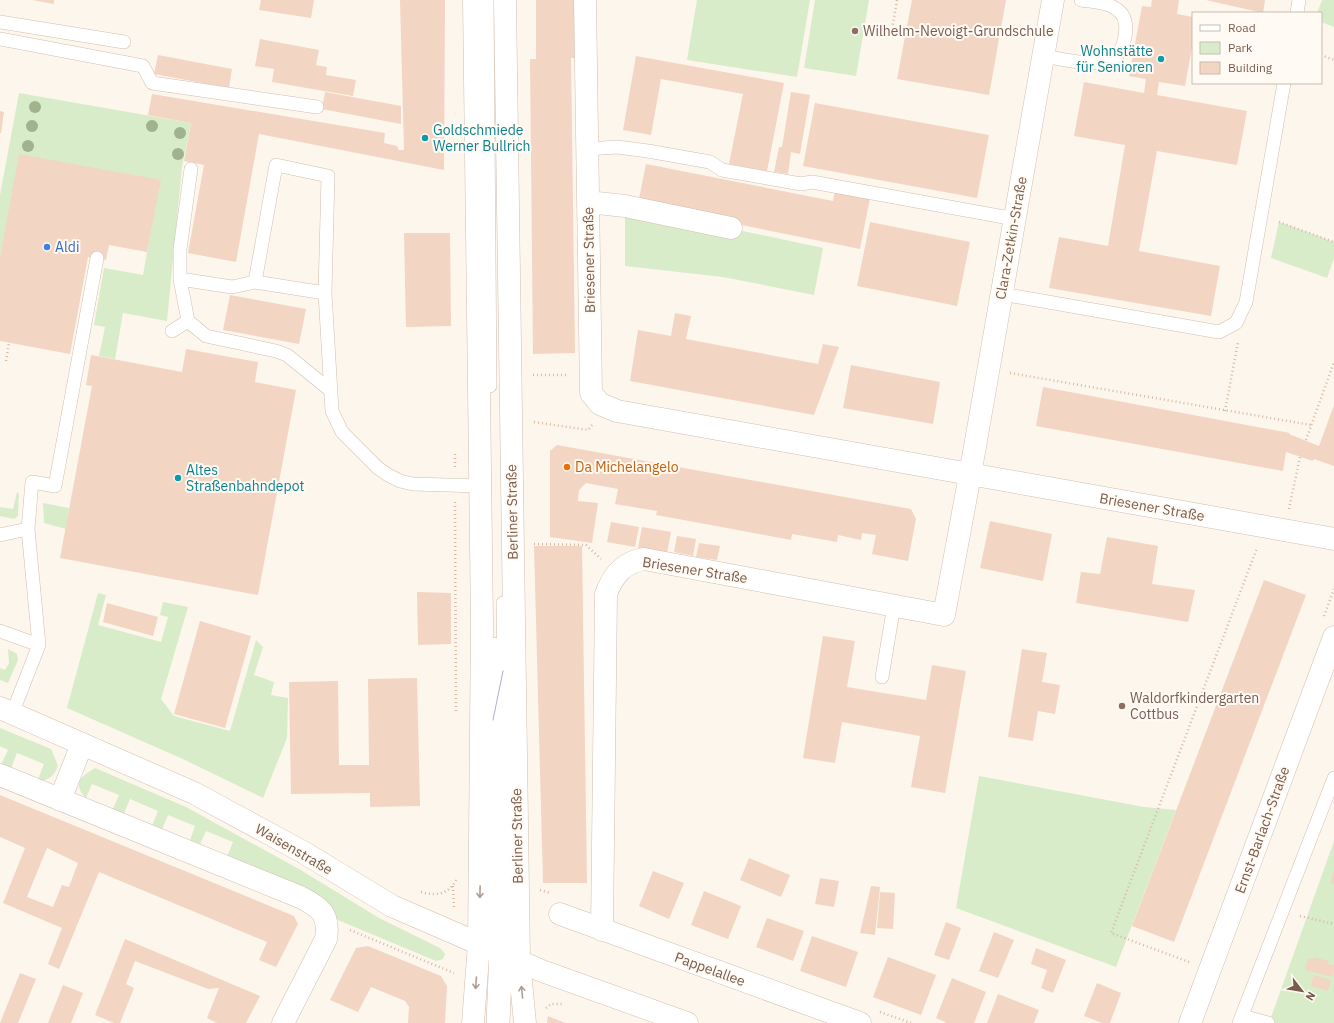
<svg xmlns="http://www.w3.org/2000/svg" width="1334" height="1023" font-family="'IBM Plex Sans',sans-serif">
  <style>
    .green { fill: #d8ecc9 }
    .building { fill: #f3d5c3; fill-rule: evenodd }
    .lines { fill: none; stroke-linecap: round; stroke-linejoin: round }
    .lane-casing { stroke: #d1beb0; stroke-width: 14 }
    .street-casing { stroke: #d1beb0; stroke-width: 23 }
    .secondary-casing { stroke: #d6c0b0; stroke-width: 23 }
    .path { stroke: #d9b8a5; stroke-width: 2.5; stroke-dasharray: 1 3; stroke-linecap: butt }
    .lane { stroke: #fff; stroke-width: 13 }
    .street { stroke: #fff; stroke-width: 22 }
    .secondary { stroke: #fff; stroke-width: 22 }
    .tram { stroke: #b9a8c9; stroke-width: 1 }
    .tree { fill: #a0b28e }
    .oneway { stroke: #af9d94 }
    .education-dot { fill: #8d6e63; stroke: #fffaf3; stroke-width: 1.5 }
    .culture-dot { fill: #0f9aa8; stroke: #fffaf3; stroke-width: 1.5 }
    .shop-dot { fill: #3f7fe0; stroke: #fffaf3; stroke-width: 1.5 }
    .food-dot { fill: #e8710a; stroke: #fffaf3; stroke-width: 1.5 }
    .labels { text-anchor: middle; stroke-width: 4; stroke-linejoin: round; paint-order: stroke }
    .education-label { font-size: 14px; fill: #785e54; stroke: #fffaf3; text-anchor: start }
    .culture-label { font-size: 14px; fill: #0d838f; stroke: #fffaf3; text-anchor: start }
    .street-label { font-size: 14px; fill: #7a5c4d; stroke: #fffaf3 }
    .shop-label { font-size: 14px; fill: #366cbe; stroke: #fffaf3; text-anchor: start }
    .food-label { font-size: 14px; fill: #c56008; stroke: #fffaf3; text-anchor: start }
  </style>
  <rect width="100%" height="100%" fill="#fdf6ec"/>
  <path class="green" d="M697,0h113l-13,77 -110,-17z
    M815,0h54l-13,76 -52,-8z
    M1322,0h12v27l-13,-5v-9h-4z
    M19,93l172,30 -9,44 -15,154 -44,-8 -8,46 -16,-3 6,-29 -11,-2 10,-57 39,7 17,-95 -160,77v-62z
    M625,206l198,42 -9,47 -91,-18 -98,-11z
    M1279,222l55,20v16l-7,20 -56,-20z
    M17,492l2,2 -1,22 -4,3 -14,-3v-9l13,2z
    M43,503l26,5 -3,21 -22,-6z
    M98,593l8,2 -8,30 63,17 7,-25 -8,-2 3,-13 25,5 -27,92 13,17 56,15 26,-91 7,7 -9,28 20,7 -3,13 17,3 -1,40 -24,60 -78,-38 -118,-52z
    M8,649l9,5 1,6 -10,23 -8,-3v-12l5,2 4,-7z
    M0,728l51,21 7,17c-4,11 -10,14 -21,16l7,-18 -27,-11 -7,18 -10,-4 8,-17 -8,-4z
    M95,768l91,39 113,62 80,49 61,30 5,6 -2,5 -7,2 -103,-43 -107,-59 7,-17 -27,-11 -7,16 -10,-4 6,-17 -27,-11 -7,17 -10,-4 7,-17 -28,-12 -7,17 -11,-5 7,-16 -27,-11 -6,14c-14,-14 -5,-22 9,-30z
    M979,776l165,31 32,3 -60,157 -160,-59z
    M1334,841v182h-65z"/>
  <path class="building" d="M32,0h22v4z
    M261,0h53l-3,18 -52,-8z
    M400,0h45l-1,170 -185,-36 -23,128 -48,-9 16,-88 -20,-4 7,-38 -43,-8 4,-21 233,39 -1,10 13,3 2,4h5z
    M536,0h39v58h-4l4,295 -42,1 -3,-295h6z
    M912,0h94l-17,95 -92,-16z
    M1152,0h27l-2,14 16,3v25l-8,44 -26,-4 -2,13 90,16 -10,54 -80,-14 -18,100 81,15 -9,50 -162,-28 10,-51 49,9 17,-101 -51,-9 10,-54 60,11 2,-14 -17,-3 13,-70 9,1z
    M1206,0h59l-2,13z
    M260,39l59,11 -3,15 11,2 -1,8 30,5 -3,16 -81,-14 2,-13 -19,-3z
    M158,55l74,14 -3,19 -75,-14z
    M636,56l148,27 -17,88 -38,-7 14,-70 -82,-15 -10,56 -28,-5z
    M325,92l76,14v18l-79,-15z
    M791,92l19,3 -10,59 -9,-2 -3,22 -14,-2 5,-25h3z
    M815,103l174,32 -12,63 -174,-32z
    M0,111l4,1 -3,21h-1z
    M19,154l142,26 -14,72 -38,-7 -3,15 -18,-3 -18,97 -70,-13v-84z
    M646,164l187,37 2,-10 35,7 -10,51 -222,-45z
    M870,222l100,20 -13,64 -100,-20z
    M404,233h46l1,93 -45,1z
    M230,295l76,14 -7,35 -76,-14z
    M675,313l16,3 -5,23 132,25 5,-20 16,3 -25,68 -184,-34 8,-51 33,6z
    M186,349l72,13 -3,20 41,8 -38,205 -198,-37 32,-172 -6,-1 5,-30 91,17z
    M851,365l89,17 -7,42 -90,-16z
    M1043,387l247,46 -1,1 30,12 15,-41v61l-20,-7 -1,2 -27,-9 -3,19 -247,-45z
    M557,445l354,64 5,10 -8,42 -36,-7 4,-19 -14,-2 -1,7 -23,-5 -1,7 -45,-8 -1,6 -91,-17 -44,-8 1,-4 -42,-7 3,-15 -32,-6 -7,7 -1,11 20,2 -6,40 -42,-6v-86z
    M990,521l62,13 -9,47 -63,-13z
    M611,522l28,5 -4,20 -28,-5z
    M642,527l29,5 -4,21 -29,-5z
    M677,536l19,3 -3,17 -19,-4z
    M1107,537l51,9 -6,38 43,6 -7,32 -112,-19 5,-31 19,2z
    M699,543l21,3 -3,14 -21,-3z
    M534,546h48l5,337h-44z
    M1264,580l42,15 -132,347 -42,-16z
    M417,592l34,1v51l-33,1z
    M107,603l51,14 -5,19 -50,-14z
    M200,621l51,15 -26,92 -51,-14z
    M823,636l32,5 -8,46 79,13 6,-35 34,6 -21,122 -34,-6 9,-51 -78,-14 -7,41 -32,-5z
    M1022,649l25,4 -5,29 18,3 -5,29 -17,-3 -5,30 -25,-4z
    M417,678l3,128 -50,1v-14l-79,1 -2,-112 49,-1 1,84h30l-1,-86z
    M0,795l294,121 4,8 -22,43 -17,-7 8,-18 -168,-70 -40,97 -11,-5 14,-36 -59,-25 22,-55 -25,-11zM47,848l31,15 -9,24 -7,-2 -9,22 -26,-10z
    M749,858l41,17 -9,22 -41,-17z
    M653,871l31,12 -15,36 -30,-13z
    M1334,871v13l-4,-1z
    M820,878l19,3 -5,26 -19,-3z
    M871,886l9,1 -5,48 -15,-2z
    M704,891l37,15 -13,33 -37,-14z
    M880,892l15,1 -2,36 -16,-1z
    M767,918l37,13 -11,30 -37,-14z
    M946,922l15,6 -12,32 -15,-5z
    M994,932l20,8 -16,38 -19,-7z
    M812,936l46,16 -12,35 -46,-16z
    M125,939l135,57 -14,27h-29l-10,-5 12,-30 -11,1 -73,-28 -9,23 8,4 -14,35h-6l-19,-8z
    M368,946l73,30 6,10 -2,37h-37l1,-16 -4,-6 -34,-14 -13,25 -28,-12 26,-52z
    M1036,948l30,12 -13,33 -12,-5 6,-18 -16,-6z
    M888,957l48,18 -15,40 -48,-18z
    M1313,957l16,4 -1,3 6,1 -1,12 -28,-7 3,-12 5,1z
    M20,973l16,6 -18,44h-18z
    M1314,975l17,5 -3,11 -17,-5z
    M952,978l34,14 -12,31h-27l-11,-5z
    M1097,983l24,10 -11,30h-8l-18,-7z
    M63,985l20,8 -12,30h-23z
    M998,994l41,16 -5,13h-47z
    M548,1016l17,7h-18z"/>
  <g class="lines">
    <defs>
      <path id="lane" d="M487,0l3,386
        M1297,13l2,-13
        M0,22l124,20
        M0,39l143,27 9,17 165,24
        M1043,56c21,3 47,11 68,4 13,-5 20,-36 10,-47 -10,-11 -26,-11 -40,-13
        M588,149l29,-2 31,4 62,11 12,8 79,14 11,-2 203,37
        M191,169l-11,80v30l8,42 18,15 70,15 11,4 43,35
        M180,279l52,8 23,-5 70,11 7,118 10,21 36,36 10,7 12,6 13,3 67,2
        M255,282l21,-117 52,11 -3,117
        M1002,294l217,38 17,-9 10,-21 38,-219
        M172,331l16,-10
        M0,535l28,-6
        M503,603l3,352 -3,68
        M0,631l39,14
        M493,644l3,307 -3,72
        M882,677l12,-72
        M12,714l27,-69 -11,-116 4,-47 23,4 42,-228
        M1242,1016l26,7
        M1239,1023l95,-245"/>
      <path id="street" d="M505,0l14,961 6,62
        M585,0l6,393 9,11 17,7 717,128
        M588,202l37,4 106,22
        M0,775l300,122c20,10 30,17 26,42l-43,84
        M60,800l22,-56
        M560,914l300,109
        M602,930l4,-336c7,-19 18,-32 38,-35l300,56 26,-140 83,-475
        M473,1023l6,-79 3,-320 -8,-624
        M1190,1023l144,-386"/>
      <path id="secondary" d="M0,708l194,85 109,59 89,54 150,65 145,52"/>
    </defs>
    <use href="#lane" class="lane-casing"/>
    <use href="#street" class="street-casing"/>
    <use href="#secondary" class="secondary-casing"/>
    <path class="path" d="M897,0l-5,29 14,2
      M1321,55l13,5
      M1279,222l55,20
      M6,361l3,-18
      M1010,373l301,52
      M533,375h35
      M1225,411l13,-69
      M534,422l54,8 4,-5
      M1306,440l28,-78
      M455,454v13
      M455,502l1,209
      M1289,509l11,-52
      M534,544l52,1 15,14
      M1324,616l10,-27
      M453,886l1,23
      M540,890l10,3
      M421,892c14,4 28,3 35,-12
      M1300,916l34,8
      M350,930l104,43
      M1189,962l-78,-29 146,-385
      M546,1008l5,-4h11
      M880,1012l31,11"/>
    <use href="#lane" class="lane"/>
    <use href="#street" class="street"/>
    <use href="#secondary" class="secondary"/>
    <path class="tram" d="M493,720l10,-49"/>
  </g>
  <g class="tree">
    <circle cx="35" cy="107" r="6"/>
    <circle cx="32" cy="126" r="6"/>
    <circle cx="152" cy="126" r="6"/>
    <circle cx="180" cy="133" r="6"/>
    <circle cx="28" cy="146" r="6"/>
    <circle cx="178" cy="154" r="6"/>
  </g>
  <defs><path id="oneway-shaft" d="M-6 0H5M1.5-3L5.5 0L1.5 3" fill="none" stroke-width="1.6" stroke-linecap="round" stroke-linejoin="round"/></defs>
  <g class="oneway">
    <use href="#oneway-shaft" transform="translate(480 892) rotate(91)"/>
    <use href="#oneway-shaft" transform="translate(476 983) rotate(94)"/>
    <use href="#oneway-shaft" transform="translate(522 992) rotate(-96)"/>
  </g>
  <g class="education-dot">
    <circle cx="855" cy="31" r="4"/>
    <circle cx="1122" cy="706" r="4"/>
  </g>
  <g class="culture-dot">
    <circle cx="1161" cy="59" r="4"/>
    <circle cx="425" cy="138" r="4"/>
    <circle cx="178" cy="478" r="4"/>
  </g>
  <circle class="shop-dot" cx="47" cy="247" r="4"/>
  <circle class="food-dot" cx="567" cy="467" r="4"/>
  <g class="labels">
    <g class="education-label">
      <text x="863" y="36">Wilhelm-Nevoigt-Grundschule</text>
      <text x="1130" y="703">Waldorfkindergarten<tspan x="1130" dy="16">Cottbus</tspan></text>
    </g>
    <g class="culture-label">
      <text x="1153" y="56" text-anchor="end">Wohnstätte<tspan x="1153" dy="16">für Senioren</tspan></text>
      <text x="433" y="135">Goldschmiede<tspan x="433" dy="16">Werner Bullrich</tspan></text>
      <text x="186" y="475">Altes<tspan x="186" dy="16">Straßenbahndepot</tspan></text>
    </g>
    <g class="street-label">
      <text transform="translate(1011 238) rotate(-80)" y="5">Clara-Zetkin-Straße</text>
      <text transform="translate(589 260) rotate(-91)" y="5">Briesener Straße</text>
      <text transform="translate(1152 507) rotate(10)" y="5">Briesener Straße</text>
      <text transform="translate(512 512) rotate(-91)" y="5">Berliner Straße</text>
      <text transform="translate(695 570) rotate(9)" y="5">Briesener Straße</text>
      <text transform="translate(1262 830) rotate(-70)" y="5">Ernst-Barlach-Straße</text>
      <text transform="translate(517 836) rotate(-91)" y="5">Berliner Straße</text>
      <text transform="translate(294 849) rotate(30)" y="5">Waisenstraße</text>
      <text transform="translate(710 969) rotate(20)" y="5">Pappelallee</text>
    </g>
    <g class="shop-label">
      <text x="55" y="252">Aldi</text>
    </g>
    <g class="food-label">
      <text x="575" y="472">Da Michelangelo</text>
    </g>
  </g>
  <rect x="1192" y="12" width="130" height="72" fill="#fffaf3" stroke="#cabbb1"/>
  <rect x="1200" y="25" width="20" height="6" fill="#ffffff" stroke="#cabbb1"/>
  <text x="1228" y="32" font-size="12" fill="#7a5c4d">Road</text>
  <rect x="1200" y="42" width="20" height="12" fill="#d8ecc9" stroke="#cabbb1"/>
  <text x="1228" y="52" font-size="12" fill="#7a5c4d">Park</text>
  <rect x="1200" y="62" width="20" height="12" fill="#f3d5c3" stroke="#cabbb1"/>
  <text x="1228" y="72" font-size="12" fill="#7a5c4d">Building</text>
  <g transform="translate(1302 991) rotate(121)" stroke="#fffaf3" stroke-width="3" paint-order="stroke">
  <path d="M0-3L7 15L0 10L-7 15Z" fill="#7a5c4d"/>
  <text y="-6" font-size="11" font-weight="bold" text-anchor="middle" fill="#7a5c4d">N</text>
  </g>
</svg>
